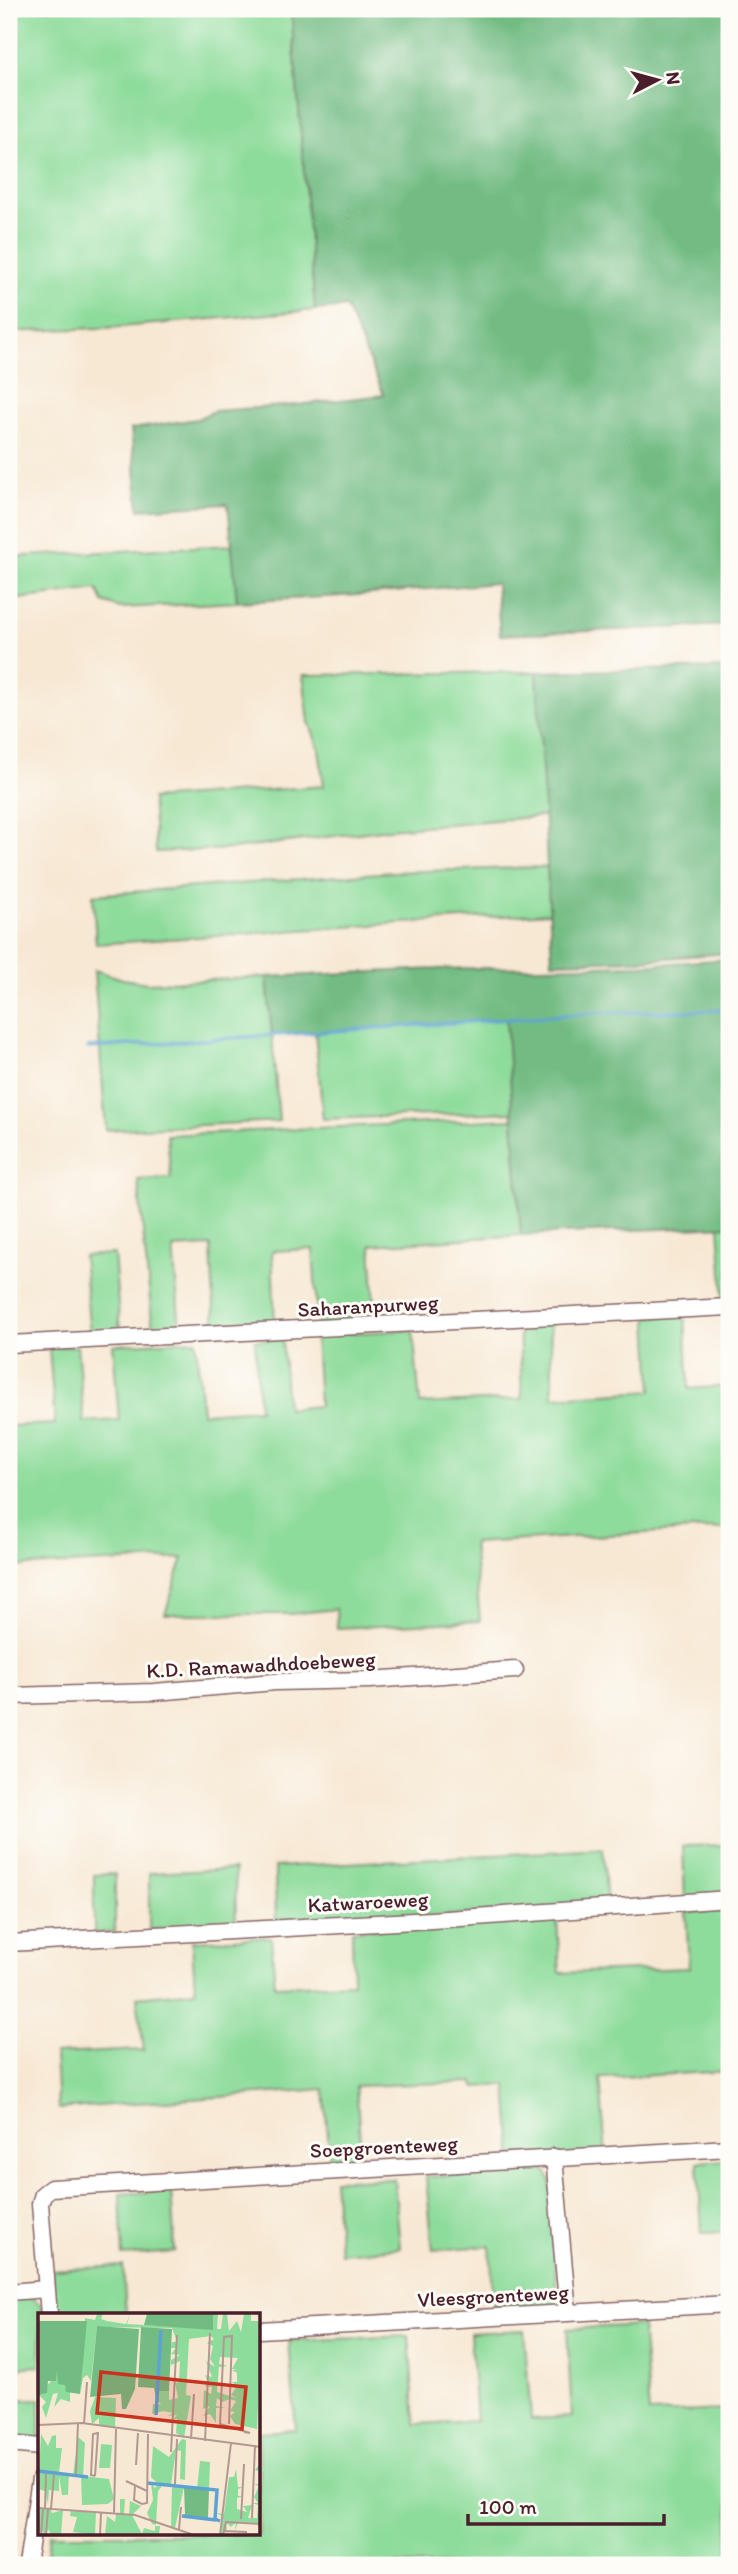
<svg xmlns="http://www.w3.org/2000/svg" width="738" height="2574" font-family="Itim,sans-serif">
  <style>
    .green { fill: #8edc9b; stroke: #6c7e63; stroke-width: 2 }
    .forest { fill: #72bc83; stroke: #5e6e57; stroke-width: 2 }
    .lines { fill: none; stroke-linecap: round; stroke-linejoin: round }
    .stream { stroke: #5ea2d3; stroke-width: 3.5 }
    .minor-casing { stroke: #876566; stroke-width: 19 }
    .minor { stroke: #fff; stroke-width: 16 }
    .labels { text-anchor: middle; stroke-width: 6; stroke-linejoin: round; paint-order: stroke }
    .street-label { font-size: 21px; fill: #4a1f2b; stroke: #fdfcf7 }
    .inset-river { fill: none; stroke: #5ea2d3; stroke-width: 3.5 }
    .inset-road { fill: none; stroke: #b29890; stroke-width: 2 }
    .view { fill: #c8321e; fill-opacity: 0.15; stroke: #c8321e; stroke-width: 3.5 }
    .inset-edge { fill: none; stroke: #4a1f2b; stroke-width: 3.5 }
  </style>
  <rect width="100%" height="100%" fill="#fdfcf7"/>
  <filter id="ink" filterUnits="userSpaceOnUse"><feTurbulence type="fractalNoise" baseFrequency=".0143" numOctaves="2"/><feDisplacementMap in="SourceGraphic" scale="14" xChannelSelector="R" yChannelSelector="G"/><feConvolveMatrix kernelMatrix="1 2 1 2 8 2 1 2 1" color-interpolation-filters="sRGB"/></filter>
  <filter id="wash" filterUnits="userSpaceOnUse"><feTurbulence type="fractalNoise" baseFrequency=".00686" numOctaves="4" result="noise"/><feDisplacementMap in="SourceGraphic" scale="28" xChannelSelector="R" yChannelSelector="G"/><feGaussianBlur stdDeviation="1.57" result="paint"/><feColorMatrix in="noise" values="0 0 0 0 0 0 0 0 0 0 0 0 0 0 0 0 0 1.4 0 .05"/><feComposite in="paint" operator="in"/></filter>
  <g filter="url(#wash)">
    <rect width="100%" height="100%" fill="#f7e8d3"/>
    <path class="green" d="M9,9h282l24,301 -195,17 -111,5z
      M232,545l5,57 -117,6 -17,-6 -6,-13 -88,11v-43z
      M537,672l8,144 -156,13 -157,20 -76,3 -4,-53 172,-13 -5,-37 -10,-27 -6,-47z
      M549,867v46l-453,31 -3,-49 299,-23z
      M94,970l29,9 24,4 120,-6 12,144 -173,9z
      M507,1019l6,93 -190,7 -8,-87z
      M513,1119l8,116 -150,10 5,77 -58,4 -5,-77 -41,2 3,75 -60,3 -4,-83 -38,2 7,81 -27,2 -15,-151 33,-2 -4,-43z
      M719,1226h10v77h-5z
      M114,1254l6,78 -30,2 -7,-78z
      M685,1315l4,74 40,-3v142l-256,15 7,78 -143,7 -1,-19 -46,5h-125l18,-56 -174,9v-141l46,-2 -6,-76 28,-2 7,76 35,-2 -6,-75 83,-5 6,73 57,-4 -4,-69 27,-1 5,70 32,-3 -4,-71 98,-5 7,74 102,-5 -3,-74 31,-2 3,74 99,-6 -4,-74z
      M729,1845v57l-44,2 -2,-58z
      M603,1849l4,57 -331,19 -1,-58z
      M235,1869l1,57 -87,4v-57z
      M115,1874v58l-21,1v-58z
      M729,1911v160l-129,7 6,79 -93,6 -6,-78 -32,2 -1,-5 -118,4 6,78 -32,1 -6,-76 -266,20 -3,-55 89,-4 -7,-53 58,-6 -3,-50 79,-4 4,49 78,-3 -1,-53 205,-11 3,54 129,-5 -3,-56z
      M728,2160l1,72 -27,1 -4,-71z
      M545,2170l6,10 6,126 -62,16 -5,-76 -57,4 -7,-73z
      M394,2179l6,69 -60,5 -6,-73z
      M171,2191l4,61 -52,4 -3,-62z
      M123,2266l3,49h-72l-3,-45z
      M9,2297l23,1 10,8 -2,60 -31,2z
      M642,2325l7,88 80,-3v155h-684l5,-31h209v-102l37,-2 -7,-89 120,-5 6,88 61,-3 -6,-88 54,-3 7,89 41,-2 -5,-88z
      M40,2399v47l-31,1v-47z"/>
    <path class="forest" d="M291,9h438v616l-229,10 -4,-52 -137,12 -122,7 -9,-98 -89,5 -8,-80 66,-10 17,-8 83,-6 87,-10 -38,-88 -31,3z
      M729,668v285l-88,7 -89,2 -15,-290z
      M729,959v267l-208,9 -15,-216 -234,16 -5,-58 169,-8 206,-4z"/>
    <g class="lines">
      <path class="stream" d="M88,1048l504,-35 137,-3"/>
    </g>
  </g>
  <g filter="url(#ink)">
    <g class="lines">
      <defs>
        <path id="minor" d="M9,1344l720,-37
          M9,1696l145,-4 121,-10 95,-2 145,-10
          M9,1943l423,-23 297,-21
          M554,2157l14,156
          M9,2292l37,-3
          M49,2315l-9,-111 3,-10 8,-6 678,-40
          M259,2330l470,-26
          M9,2444l31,3
          M27,2565l13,-86"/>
      </defs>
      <use href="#minor" class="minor-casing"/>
      <use href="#minor" class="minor"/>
    </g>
  </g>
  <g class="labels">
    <g class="street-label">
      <text transform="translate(368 1306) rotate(-3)" y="7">Saharanpurweg</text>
      <text transform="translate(261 1665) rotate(-3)" y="7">K.D. Ramawadhdoebeweg</text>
      <text transform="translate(368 1902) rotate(-3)" y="7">Katwaroeweg</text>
      <text transform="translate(384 2147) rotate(-3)" y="7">Soepgroenteweg</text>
      <text transform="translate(493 2296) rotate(-3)" y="7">Vleesgroenteweg</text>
    </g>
  </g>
  <g transform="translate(38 2313)">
    <rect width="222" height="222" fill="#f7e8d3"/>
    <path d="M59,1h6l-2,5 6,2 19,3 4,-10 -3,10 86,5v-15h5l-1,15h4l2,-15h4l2,17 8,-10 4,11 3,-18h7v7h7l3,13 -4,95 -22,-5 -5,-8 5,-4 -5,-1 6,-10 -6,-2 -8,3 -5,-4 -1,8 10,2h-10v15l-6,-9 -7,2 7,-10 -7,3 1,-19 7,4 1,-7 -7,-1 3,-4 -3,-7 7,2 -6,-16 9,6 -5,-8 3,-13 -6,-3 7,-4 -3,-3 -22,3 -3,56 5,1 -7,42 -8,-5 1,-14h-4l4,-4 -9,1 5,-3 -10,-2 -11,3 1,-10h9l-5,-2v-11h12v9l9,-2 -3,-15 4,-1 1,-21 -9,4v-5l9,-5 -9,-1 5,-6h-5l1,-6h5l-5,-14 -75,-1 -6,54 -4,-6 -4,3 -3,16 5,-76 10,2zM182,44l18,1 -6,11h6l-6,1 5,3v9h-5l5,4 -6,9 5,3 -19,-6 2,-25 9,-1 -9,-2zM21,59l11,20v10l-9,-3 -7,8 4,-14 -5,1 -7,24 -4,-11 4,-5 -7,-7zM57,84l21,1 -1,30 -16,-3v-7l-7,6 -2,-13zM3,121l7,12 4,-10 4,-1v13h6l-3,25 10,1 -1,21h-6l-3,-19v15l-10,-1 -1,14 -3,-13 -7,-2zM40,124l7,6 -2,33 26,3 5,20 -6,5 -26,1 -1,-29 -8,-1zM144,126l4,1 -1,40 -5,-1 1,-28 -5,-1 -5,35h-8l-5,6 -2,34 -4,-1 -5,-11 6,-13 -2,-17 4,5 3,-4 -7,-7 2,-31 16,11zM63,131l11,1 -2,23h-11zM162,148l10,1 -1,28 -12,-2zM222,151l-1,64 -2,-5 -19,-1 -3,9 1,-9 -5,5 -5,-5 1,8 -6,5 2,-19 -8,-3 9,1 5,-37h5l2,-8 2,18h5l-5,2v7h5l-6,2v11l10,3 -4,-6 9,-1 -4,13h9l1,-13 -5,-2h5l-4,-6 5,-11 -5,-2h5v-13l-4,-1zM134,173l12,1 -9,41 -4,-1zM82,186h5l-1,15 5,1 1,-14 11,5 -9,9 10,19 2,-6 11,3v-5h5l-1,9 -54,-1 2,-18 8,6 1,-8h4zM2,195l11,1 1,4 11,-3 -2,25h-10l-3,-6 -2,6h-8l6,-3 -6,-1zM33,198l25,2 -1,22 -22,-3 4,-15 -7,-1z" fill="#8edc9b" fill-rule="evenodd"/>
    <path d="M109,1h66v16l-69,-5zM0,8h49l-7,73 -14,-2 -1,-7 -7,-1 -1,-12 -1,9h-8l-1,12 -9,2zM59,13l42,3 -4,60 -9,20h-4l-1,-15 -31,3zM103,14l31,2 -3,62h-12v13l-3,-16 -16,-1zM146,174l25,3 -1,29 -27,-3 4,-2z" fill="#72bc83"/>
    <path class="inset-river" d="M118,102l5,-85M0,158l50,6M109,170l70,7 -2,29 5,2M144,203l34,4"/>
    <path class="inset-road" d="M46,111l3,-42M191,111l3,-88 -8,1 -4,87 30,9 -6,-1M0,112l44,-2 179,24M153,126l3,-45M167,128l5,-108M133,139l6,-117M98,152l2,-32M38,161l2,-51M57,163l-4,-1 2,-41 5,-1M57,163l3,-44M88,168l21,10M137,171l2,-45M97,173l-1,14 8,4M104,191l5,-1 1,-69M0,195l97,7 59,20M7,195l1,-34M13,196l3,-35M76,201l2,-85M214,205l3,-73M203,206l3,-55M141,216l2,-22M186,218l23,1M3,222l2,-27M8,222l2,-26M62,222l1,-22M182,222l11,-92M185,222l3,-13 35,2"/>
    <path class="view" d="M63,59l145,15 -4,42 -145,-16z"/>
    <rect width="222" height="222" class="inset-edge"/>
  </g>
  <rect width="738" height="2574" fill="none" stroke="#fdfcf7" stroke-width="35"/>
  <g transform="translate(657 80) rotate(84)" stroke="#fdfcf7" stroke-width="5" paint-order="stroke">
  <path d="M0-5L12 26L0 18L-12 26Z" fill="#4a1f2b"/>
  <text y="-10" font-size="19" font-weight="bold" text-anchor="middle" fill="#4a1f2b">N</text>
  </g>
  <path d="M468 2514v10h196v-10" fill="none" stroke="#4a1f2b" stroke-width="3.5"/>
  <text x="479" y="2514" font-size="21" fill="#4a1f2b" stroke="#fdfcf7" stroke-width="5" paint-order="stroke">100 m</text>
</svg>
